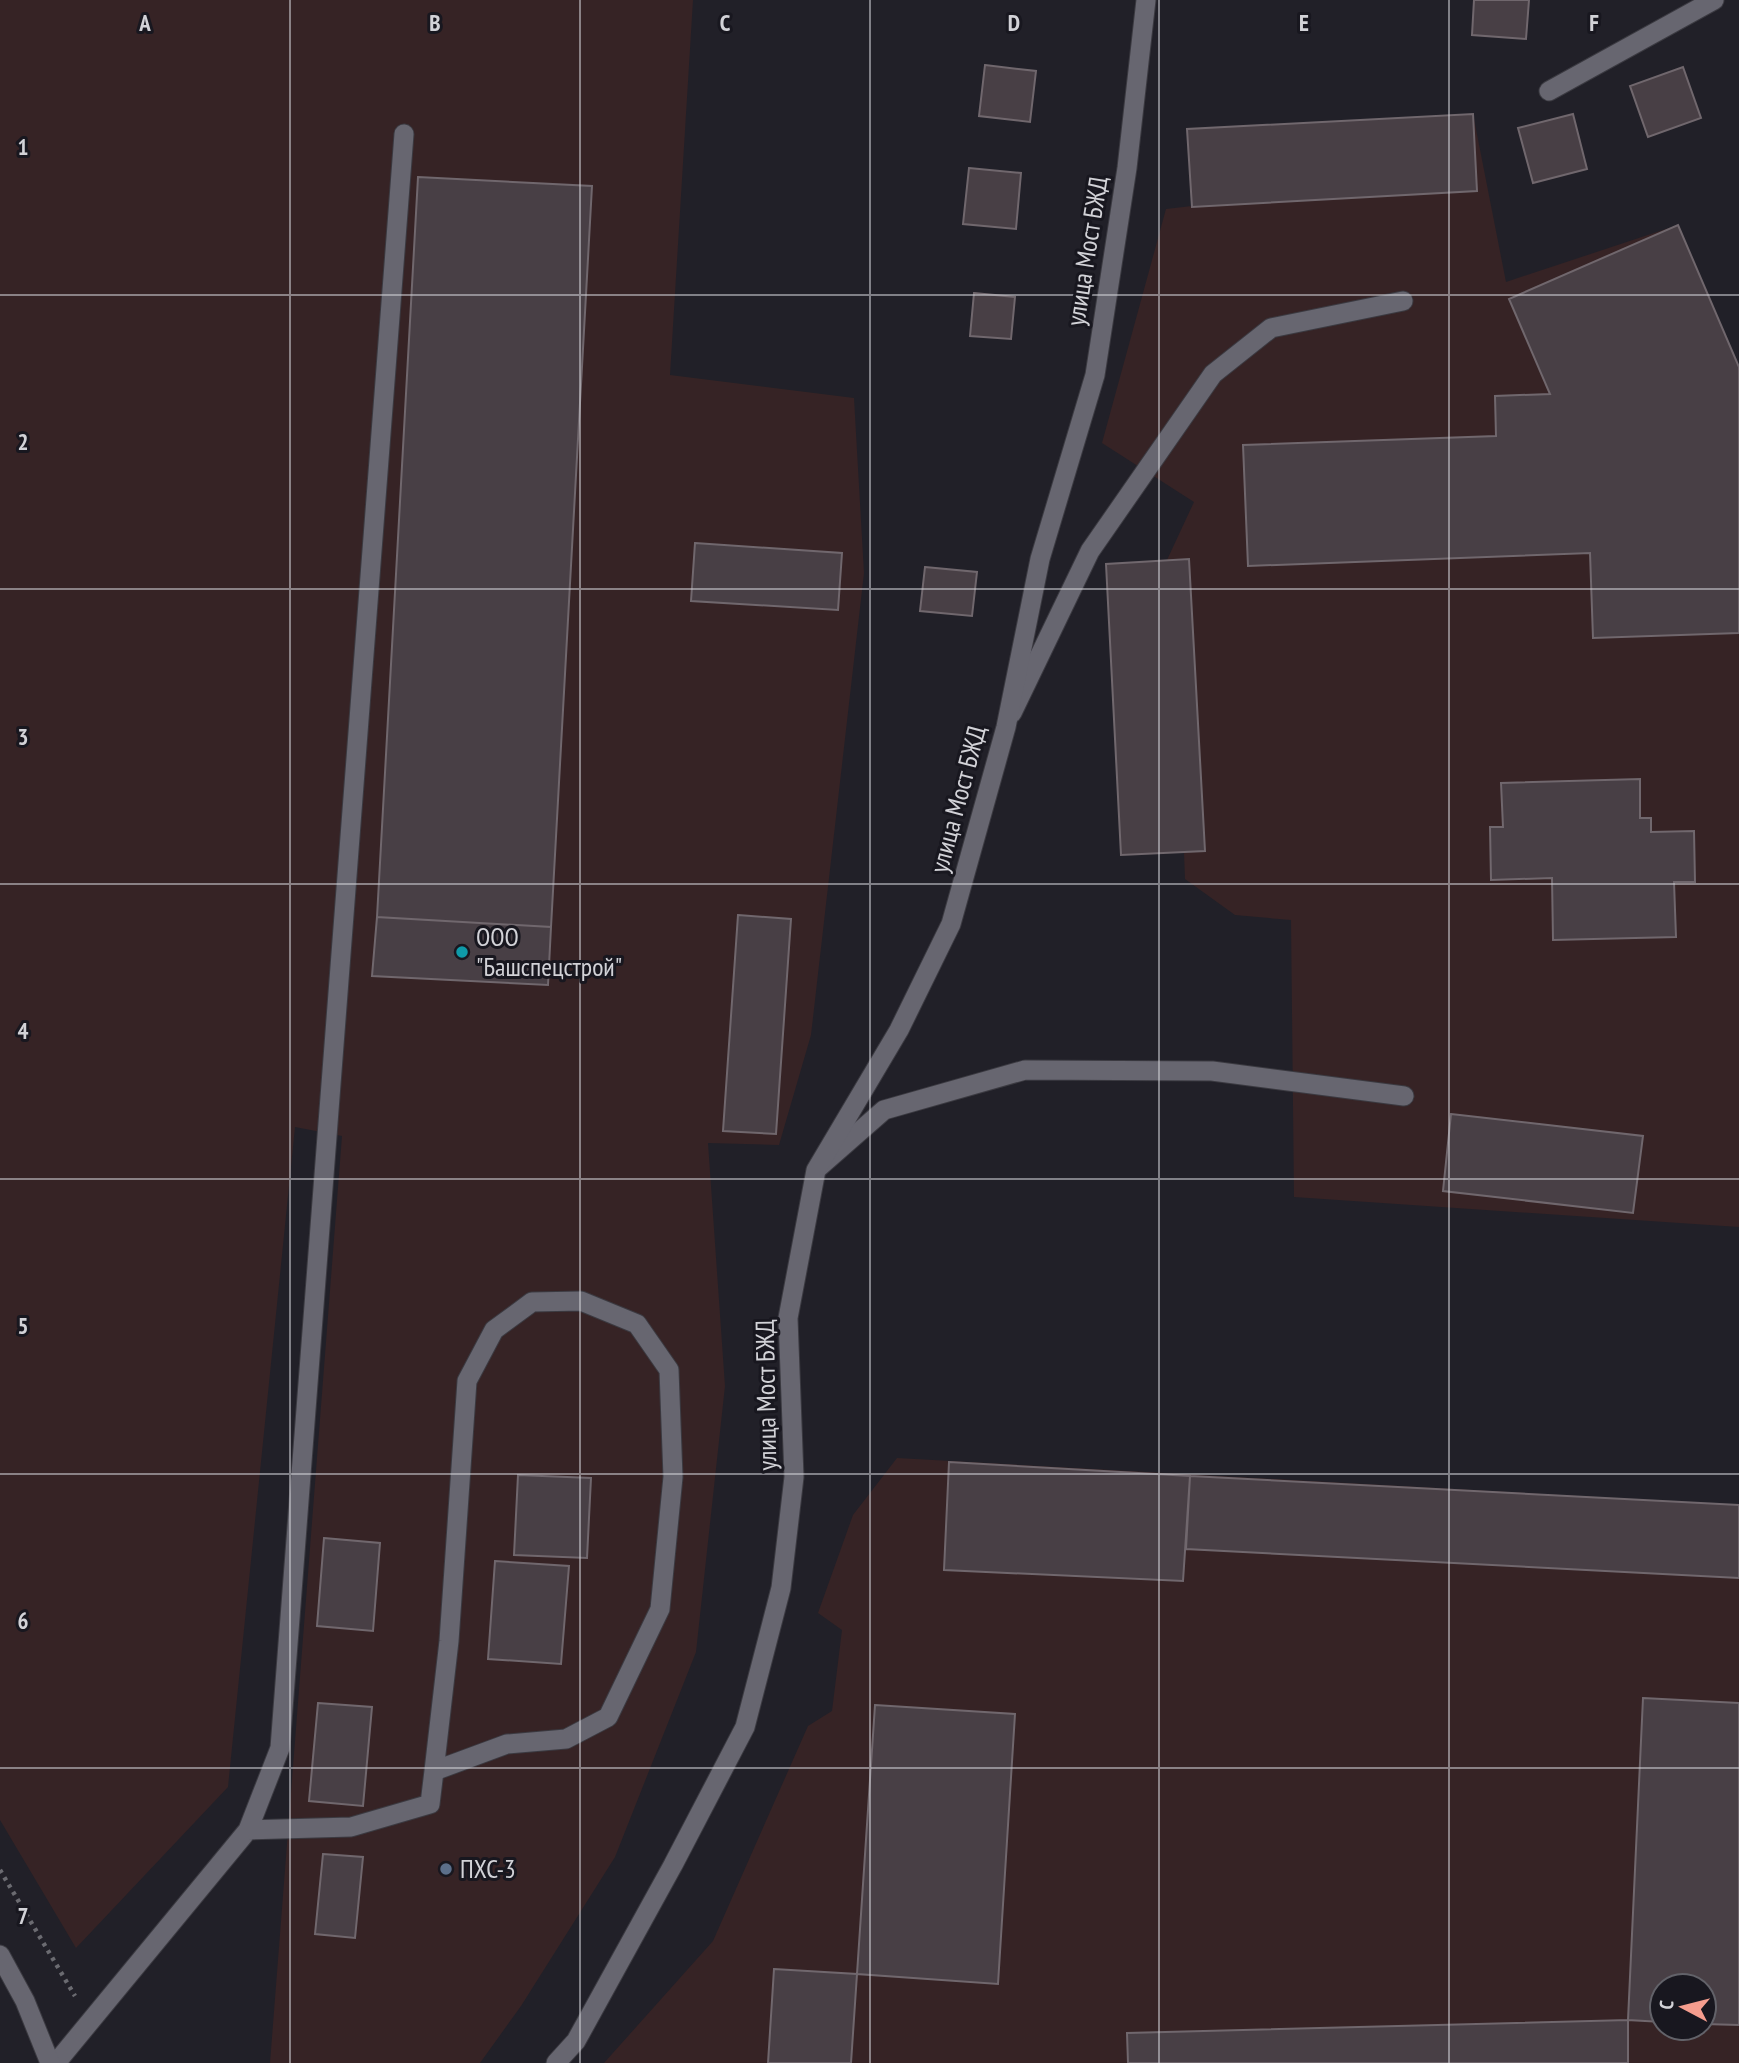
<svg xmlns="http://www.w3.org/2000/svg" width="1739" height="2063" font-family="'PT Sans Narrow',sans-serif">
  <style>
    .industrial { fill: #362325; fill-rule: evenodd }
    .building { fill: #483f45; stroke: #70676d; stroke-width: 2 }
    .lines { fill: none; stroke-linecap: round; stroke-linejoin: round }
    .service-casing { stroke: #3b3a41; stroke-width: 21 }
    .minor-casing { stroke: #3b3a41; stroke-width: 21 }
    .secondary-casing { stroke: #3b3a41; stroke-width: 21 }
    .path { stroke: #6b6b71; stroke-width: 4.5; stroke-dasharray: 3.5 5; stroke-linecap: butt }
    .service { stroke: #676670; stroke-width: 19 }
    .minor { stroke: #676670; stroke-width: 19 }
    .secondary { stroke: #676670; stroke-width: 19 }
    .grid { fill: none; stroke: #d2d2d7; stroke-width: 2; stroke-opacity: 0.55 }
    .culture-dot { fill: #0f9aa8; stroke: #18171f; stroke-width: 2.5 }
    .service-dot { fill: #5c6f8a; stroke: #18171f; stroke-width: 2.5 }
    .labels { text-anchor: middle; stroke-width: 6; stroke-linejoin: round; paint-order: stroke }
    .street-label { font-size: 26px; fill: #d2d2d7; stroke: #18171f }
    .poi-label { font-size: 26px; fill: #d2d2d7; stroke: #18171f; text-anchor: start }
    .grid-label { font-size: 23px; text-anchor: middle; font-weight: bold; fill: #d2d2d7; stroke: #18171f; stroke-width: 6; stroke-linejoin: round; paint-order: stroke }
  </style>
  <rect width="100%" height="100%" fill="#212028"/>
  <path class="industrial" d="M0,0h693l-23,375 184,23 10,175 -53,462 -32,110 -71,-2 17,243 -29,266 -81,205 -94,149 -41,57h-210l72,-927 -47,-9 -67,660 -152,161 -76,-128z
    M1473,114l33,168 172,-57 61,142v860l-445,-30 -3,-277 -56,-5 -50,-36 -1,-27 -63,3 -15,-291 61,-4 27,-58 -92,-59 64,-234 26,-3 -5,-77z
    M897,1458l842,47v558h-1135l109,-122 95,-215 24,-15 10,-81 -24,-17 35,-98zM1662,1986h42v42h-42z"/>
  <path class="building" d="M1474,0h55l-3,39 -54,-4z
    M985,65l51,6 -6,51 -51,-6z
    M1683,67l18,51 -53,19 -18,-51z
    M1473,114l4,77 -285,16 -5,-78z
    M1573,114l14,55 -54,14 -15,-55z
    M969,168l52,5 -5,56 -53,-5z
    M418,177l174,9 -41,741 -174,-10z
    M1678,225l61,142v266l-146,5 -3,-85 -342,13 -5,-121 253,-9 -1,-40 55,-2 -41,-95z
    M974,293l41,4 -4,42 -41,-3z
    M695,543l147,10 -4,57 -147,-9z
    M1189,559l16,292 -84,4 -15,-291z
    M925,567l52,5 -5,44 -52,-5z
    M1640,779v39h11v14l43,-1 1,51h-21l2,55 -123,3 -1,-62 -61,2 -1,-53h13l-2,-44z
    M738,915l53,4 -15,215 -53,-3z
    M377,917l174,10 -3,58 -176,-9z
    M1451,1114l192,22 -10,77 -190,-22z
    M949,1462l241,14 -7,105 -239,-11z
    M518,1475l73,3 -4,80 -73,-3z
    M1190,1476l549,29v73l-553,-29z
    M324,1538l56,5 -7,88 -56,-5z
    M495,1561l74,5 -8,98 -73,-5z
    M1643,1698l96,5v322l-35,-1v-38h-42v36l-34,-2z
    M318,1703l54,4 -9,99 -54,-5z
    M875,1705l140,9 -17,270 -141,-10z
    M323,1854l40,3 -8,81 -40,-4z
    M774,1969l83,5 -6,89h-83z
    M1628,2020v43h-500l-1,-30z"/>
  <g class="lines">
    <defs>
      <path id="service" d="M1012,713l78,-162 123,-177 58,-46 132,-27
        M819,1167l65,-57 141,-40 187,1 192,25
        M248,1830l103,-3 79,-23 4,-33 15,-130 18,-260 27,-51 38,-28 49,-1 56,23 32,46 4,107 -13,132 -52,108 -42,22 -59,5 -73,27
        M56,2063l192,-233 32,-82 124,-1614"/>
      <path id="minor" d="M1549,91l165,-91
        M556,2063l20,-22 97,-176 72,-138 36,-139 13,-111 -6,-159 28,-148 83,-140 52,-106 55,-197 34,-168 55,-184 32,-207 19,-168"/>
      <path id="secondary" d="M0,1955l25,46 25,62"/>
    </defs>
    <use href="#service" class="service-casing"/>
    <use href="#minor" class="minor-casing"/>
    <use href="#secondary" class="secondary-casing"/>
    <path class="path" d="M0,1870l75,126"/>
    <use href="#service" class="service"/>
    <use href="#minor" class="minor"/>
    <use href="#secondary" class="secondary"/>
  </g>
  <path class="grid" d="M290,0v2063M580,0v2063M870,0v2063M1159,0v2063M1449,0v2063M0,295h1739M0,589h1739M0,884h1739M0,1179h1739M0,1474h1739M0,1768h1739"/>
  <circle class="culture-dot" cx="462" cy="952" r="7"/>
  <circle class="service-dot" cx="446" cy="1869" r="7"/>
  <g class="labels">
    <g class="street-label">
      <text transform="translate(1087 251) rotate(-81)" y="9">улица Мост БЖД</text>
      <text transform="translate(958 799) rotate(-75)" y="9">улица Мост БЖД</text>
      <text transform="translate(766 1395) rotate(-91)" y="9">улица Мост БЖД</text>
    </g>
    <g class="poi-label">
      <text x="476" y="946">ООО<tspan x="476" dy="30">"Башспецстрой"</tspan></text>
      <text x="460" y="1878">ПХС-3</text>
    </g>
  </g>
  <g class="grid-label">
    <text x="145" y="31">A</text>
    <text x="435" y="31">B</text>
    <text x="725" y="31">C</text>
    <text x="1014" y="31">D</text>
    <text x="1304" y="31">E</text>
    <text x="1594" y="31">F</text>
    <text x="23" y="155">1</text>
    <text x="23" y="450">2</text>
    <text x="23" y="745">3</text>
    <text x="23" y="1039">4</text>
    <text x="23" y="1334">5</text>
    <text x="23" y="1629">6</text>
    <text x="23" y="1924">7</text>
  </g>
  <g transform="translate(1683 2007) rotate(277)"><circle r="33" fill="#18171f" stroke="#626269" stroke-width="2"/>
  <path d="M0-5L12 26L0 18L-12 26Z" fill="#f59d8e"/>
  <text y="-10" font-size="19" font-weight="bold" text-anchor="middle" fill="#d2d2d7">С</text>
  </g>
</svg>
